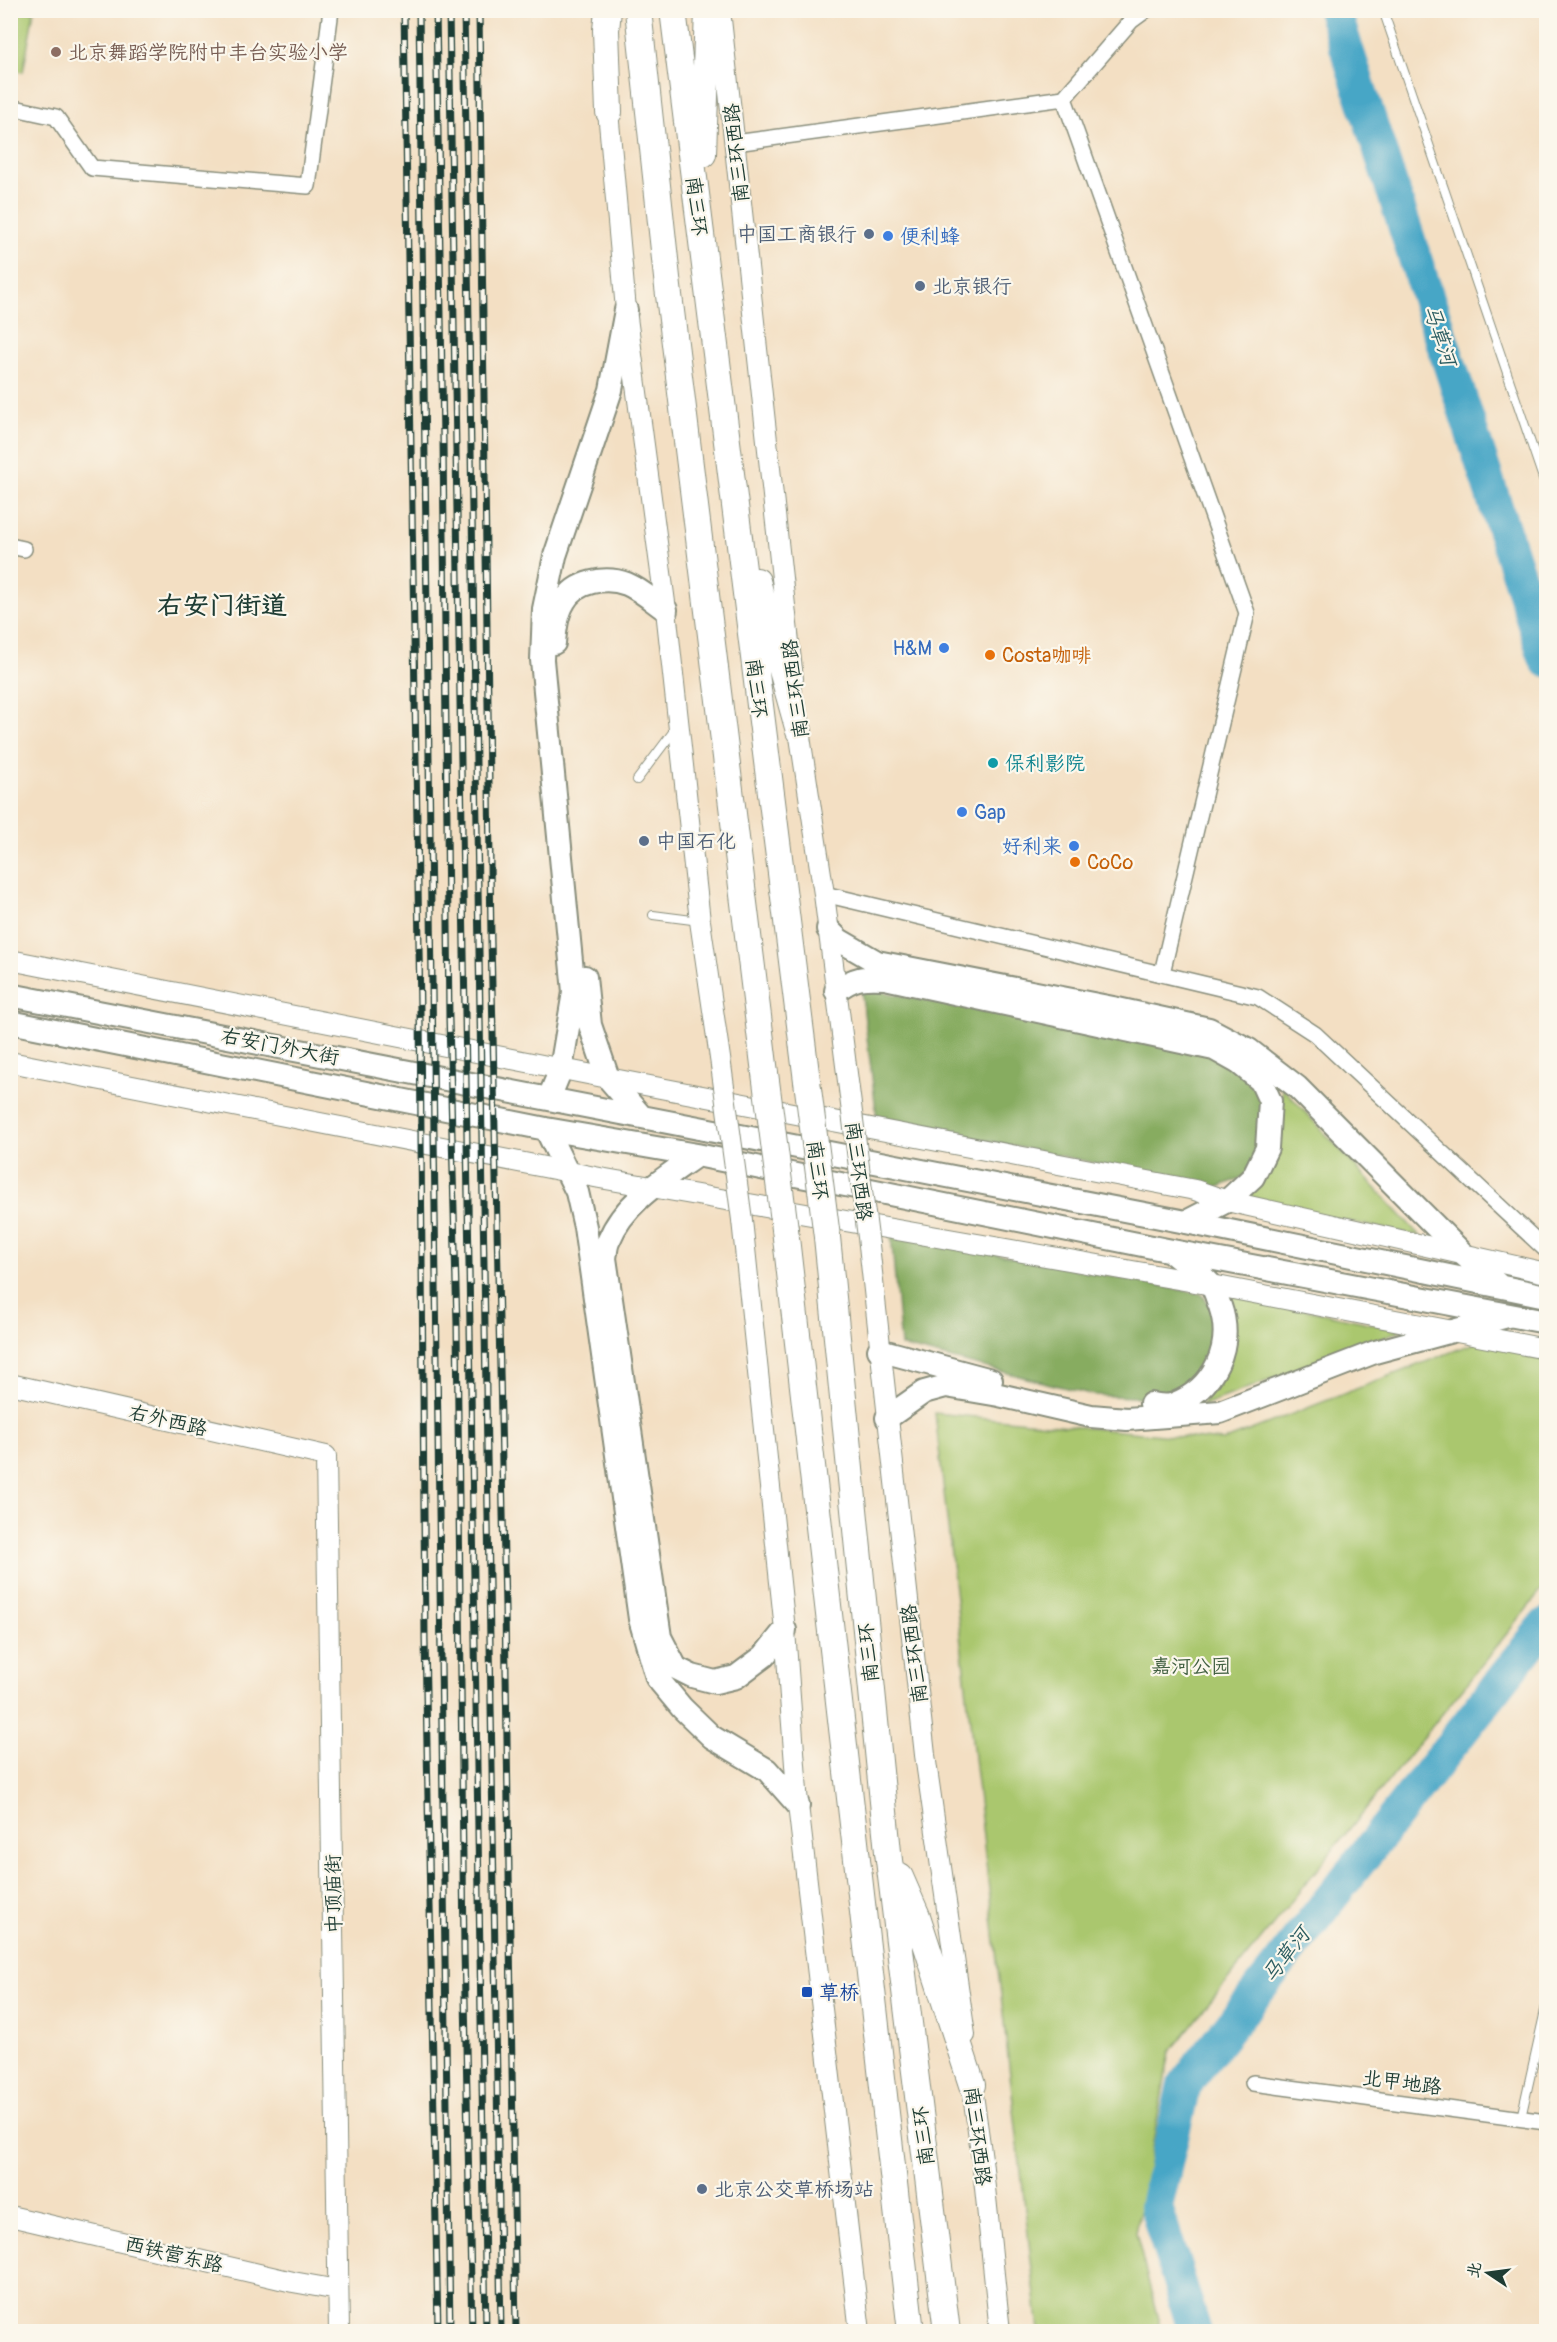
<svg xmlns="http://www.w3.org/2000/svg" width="1557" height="2342" font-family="Pangolin,'LXGW WenKai TC',sans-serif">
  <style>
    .green { fill: #aac76e; stroke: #648251; stroke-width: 1.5 }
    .forest { fill: #87ac61; stroke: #53744a; stroke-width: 1.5 }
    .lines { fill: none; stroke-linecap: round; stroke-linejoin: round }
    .river { stroke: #47a6c6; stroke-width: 34 }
    .service-casing { stroke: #898e7c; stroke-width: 10 }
    .minor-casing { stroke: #898e7c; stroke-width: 18 }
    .tertiary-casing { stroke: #898e7c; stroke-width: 22 }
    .secondary-casing { stroke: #898e7c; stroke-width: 26 }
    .trunk-casing { stroke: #898e7c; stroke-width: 28 }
    .service { stroke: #fff; stroke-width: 8 }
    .minor { stroke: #fff; stroke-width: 15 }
    .tertiary { stroke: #fff; stroke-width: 20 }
    .secondary { stroke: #fff; stroke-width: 22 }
    .trunk { stroke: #fff; stroke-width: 26 }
    .rail-casing { stroke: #1f3d34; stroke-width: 7 }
    .rail { stroke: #fbf7ec; stroke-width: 4.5; stroke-dasharray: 14; stroke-linecap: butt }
    .tertiary-bridge-casing { stroke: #898e7c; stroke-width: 22; stroke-linecap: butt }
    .trunk-bridge-casing { stroke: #898e7c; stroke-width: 28; stroke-linecap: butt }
    .tertiary-bridge { stroke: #fff; stroke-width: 20 }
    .trunk-bridge { stroke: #fff; stroke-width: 26 }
    .education-dot { fill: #8d6e63; stroke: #fbf7ec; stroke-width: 2 }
    .service-dot { fill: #5c6f8a; stroke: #fbf7ec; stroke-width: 2 }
    .shop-dot { fill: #3f7fe0; stroke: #fbf7ec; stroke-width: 2 }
    .food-dot { fill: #e8710a; stroke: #fbf7ec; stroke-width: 2 }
    .culture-dot { fill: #0f9aa8; stroke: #fbf7ec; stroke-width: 2 }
    .transit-dot { fill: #1a4fb4; stroke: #fbf7ec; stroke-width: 2 }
    .labels { text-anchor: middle; stroke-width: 4.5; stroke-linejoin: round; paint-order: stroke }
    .education-label { font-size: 20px; fill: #785e54; stroke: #fbf7ec; text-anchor: start }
    .street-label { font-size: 20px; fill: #1f3d34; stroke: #fbf7ec }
    .service-label { font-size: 20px; fill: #4e5e75; stroke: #fbf7ec; text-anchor: start }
    .shop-label { font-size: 20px; fill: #366cbe; stroke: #fbf7ec; text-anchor: start }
    .food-label { font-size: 20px; fill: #c56008; stroke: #fbf7ec; text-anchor: start }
    .culture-label { font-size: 20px; fill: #0d838f; stroke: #fbf7ec; text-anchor: start }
    .park-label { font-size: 20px; fill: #426042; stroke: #fbf7ec }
    .transit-label { font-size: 20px; fill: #164399; stroke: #fbf7ec; text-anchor: start }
    .water-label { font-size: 21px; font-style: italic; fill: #2b5c60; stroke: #fbf7ec }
    .district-label { font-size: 26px; font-weight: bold; fill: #1f3d34; stroke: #fbf7ec }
  </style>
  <rect width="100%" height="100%" fill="#fbf7ec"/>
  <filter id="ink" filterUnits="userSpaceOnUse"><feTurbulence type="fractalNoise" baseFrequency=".0167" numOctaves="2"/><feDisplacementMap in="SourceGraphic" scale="12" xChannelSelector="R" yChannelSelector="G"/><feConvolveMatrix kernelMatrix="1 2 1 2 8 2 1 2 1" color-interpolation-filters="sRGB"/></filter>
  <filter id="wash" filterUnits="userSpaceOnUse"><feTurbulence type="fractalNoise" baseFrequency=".008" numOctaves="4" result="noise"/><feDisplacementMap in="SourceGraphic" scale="24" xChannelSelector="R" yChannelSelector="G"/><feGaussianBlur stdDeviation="1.35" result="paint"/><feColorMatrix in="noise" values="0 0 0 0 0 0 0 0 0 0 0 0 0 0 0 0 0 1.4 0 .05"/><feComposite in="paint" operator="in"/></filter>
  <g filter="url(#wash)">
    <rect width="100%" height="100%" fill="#f3dfc3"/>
    <path class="green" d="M10,11h24l-11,61 -12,-2z
      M1282,1087l138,149 -178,-36 23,-24 16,-45z
      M1225,1293l177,37 -201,76 24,-39z
      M1492,1336l54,16v233l-376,467 -34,181 25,98h-122l-104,-918 288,28z"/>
    <path class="forest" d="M861,988l350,65 26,15 28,33 -3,45 -18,31 -28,11 -339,-70z
      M891,1234l311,60 11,17 3,30 -15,36 -30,22 -77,-4 -193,-49z"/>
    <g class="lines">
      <path class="river" d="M1334,10l212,650
        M1195,2332l-39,-125 28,-122 362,-461"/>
    </g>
  </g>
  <g filter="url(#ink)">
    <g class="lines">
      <defs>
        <path id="service" d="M1383,10l163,477
          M637,780l39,-52
          M653,915l47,6
          M1521,2118l25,-112"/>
        <path id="minor" d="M1064,98l67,-77 15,-11
          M10,107l46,10 36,51 216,18 23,-176
          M735,143l329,-45 183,515 -85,360
          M10,546l14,3
          M824,894l434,103 57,37 231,216
          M1253,2083l293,39"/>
        <path id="tertiary" d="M720,10l73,669
          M607,100l19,210 40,300 34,311 21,144
          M797,717l27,177 25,195
          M10,960l598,118 587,112 32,11 319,72
          M10,1062l590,116 612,107 334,64
          M742,1220l43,410 13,175 62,527
          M869,1245l56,510 40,280
          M10,1384l316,72 13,876
          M970,2073l12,86 18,173
          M10,2216l283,66 45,8"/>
        <path id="secondary" d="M554,643c1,-13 3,-30 10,-41 11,-21 42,-26 63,-18 14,6 26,17 39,26
          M828,929l11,11 38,22 236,46 96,21 40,21 48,37 167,168 36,31
          M585,977l5,48 18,53 33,38
          M836,991c18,-14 27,-14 49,-13l329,71 25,14 22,18 9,20 -3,47 -14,29 -26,24 -41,21
          M10,995l1176,227 360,74
          M10,1022l536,107 151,26 470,95 379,72
          M549,1098l12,-29 13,-77 -32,-332 2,-51 11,-53 56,-166 15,-80
          M546,1129l31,63 8,35 55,392 17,59 25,30 30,29 55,33 31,35
          M697,1155c-32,23 -73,47 -88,85 -3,5 -3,13 -4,18l55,379 16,31 16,8 23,6 21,-5 28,-21 21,-26
          M879,1350l112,30
          M1151,1404c7,1 16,3 23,0 40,-15 60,-58 46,-98 -3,-7 -5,-16 -9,-21 -11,-13 -28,-22 -40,-33
          M887,1418l37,-26 22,-6 53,9 92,21 36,3 93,-7 155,-60 133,-36"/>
        <path id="trunk" d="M608,10l-2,20 3,82
          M638,10l30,277 97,786
          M673,10l134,1071
          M703,154l5,-144
          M757,581l42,150
          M785,1229l126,1103
          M827,1237l61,615 59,480
          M900,1877l17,39 55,169"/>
      </defs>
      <use href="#service" class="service-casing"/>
      <use href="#minor" class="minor-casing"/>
      <use href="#tertiary" class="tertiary-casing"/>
      <use href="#secondary" class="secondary-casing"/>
      <use href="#trunk" class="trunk-casing"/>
      <use href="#service" class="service"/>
      <use href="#minor" class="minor"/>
      <use href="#tertiary" class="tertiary"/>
      <use href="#secondary" class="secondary"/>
      <use href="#trunk" class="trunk"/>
      <defs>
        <path id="rail" d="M404,10l16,1000 5,629 13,693
          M419,10l31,2322
          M436,10l7,429 6,580 8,306 7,625 8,382
          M449,10l37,2322
          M464,10l37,2322
          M479,10l12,929 14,669 11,724"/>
      </defs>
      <use href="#rail" class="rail-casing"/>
      <use href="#rail" class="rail"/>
      <defs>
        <path id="tertiary-bridge" d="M721,1065l21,155
          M849,1089l20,156"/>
        <path id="trunk-bridge" d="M765,1073l20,156
          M807,1081l20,156"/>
      </defs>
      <use href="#tertiary-bridge" class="tertiary-bridge-casing"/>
      <use href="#trunk-bridge" class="trunk-bridge-casing"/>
      <use href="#tertiary-bridge" class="tertiary-bridge"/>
      <use href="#trunk-bridge" class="trunk-bridge"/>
    </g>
  </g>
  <circle class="education-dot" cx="56" cy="52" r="6"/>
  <g class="service-dot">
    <circle cx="869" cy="234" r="6"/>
    <circle cx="920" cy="286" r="6"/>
    <circle cx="644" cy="841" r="6"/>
    <circle cx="702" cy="2189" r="6"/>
  </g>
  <g class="shop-dot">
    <circle cx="888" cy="236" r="6"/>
    <circle cx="944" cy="648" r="6"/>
    <circle cx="962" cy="812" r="6"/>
    <circle cx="1074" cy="846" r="6"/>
  </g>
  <g class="food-dot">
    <circle cx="990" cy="655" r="6"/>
    <circle cx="1075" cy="862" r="6"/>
  </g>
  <circle class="culture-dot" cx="993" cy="763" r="6"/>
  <rect class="transit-dot" x="801" y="1986" width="12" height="12" rx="3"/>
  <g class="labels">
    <g class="education-label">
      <text x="68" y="59">北京舞蹈学院附中丰台实验小学</text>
    </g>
    <g class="street-label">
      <text transform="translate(736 153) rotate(-96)" y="7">南三环西路</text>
      <text transform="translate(697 206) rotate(83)" y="7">南三环</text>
      <text transform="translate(757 688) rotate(83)" y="7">南三环</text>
      <text transform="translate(795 689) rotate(-97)" y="7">南三环西路</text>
      <text transform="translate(280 1046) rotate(11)" y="7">右安门外大街</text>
      <text transform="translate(818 1170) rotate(83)" y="7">南三环</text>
      <text transform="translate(859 1171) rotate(83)" y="7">南三环西路</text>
      <text transform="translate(168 1420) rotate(13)" y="7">右外西路</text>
      <text transform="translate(868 1653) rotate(-96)" y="7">南三环</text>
      <text transform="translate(914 1654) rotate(-97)" y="7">南三环西路</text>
      <text transform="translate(333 1894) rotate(-91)" y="7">中顶庙街</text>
      <text transform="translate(1402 2082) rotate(7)" y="7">北甲地路</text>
      <text transform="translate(923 2136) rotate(-97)" y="7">南三环</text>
      <text transform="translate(978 2136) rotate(83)" y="7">南三环西路</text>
      <text transform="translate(174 2254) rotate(13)" y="7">西铁营东路</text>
    </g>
    <g class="service-label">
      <text x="857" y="241" text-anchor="end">中国工商银行</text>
      <text x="932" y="293">北京银行</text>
      <text x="656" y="848">中国石化</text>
      <text x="714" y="2196">北京公交草桥场站</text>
    </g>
    <g class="shop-label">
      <text x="900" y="243">便利蜂</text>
      <text x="932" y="655" text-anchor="end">H&amp;M</text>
      <text x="974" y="819">Gap</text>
      <text x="1062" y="853" text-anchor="end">好利来</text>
    </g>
    <g class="food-label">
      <text x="1002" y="662">Costa咖啡</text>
      <text x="1087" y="869">CoCo</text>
    </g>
    <g class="culture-label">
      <text x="1005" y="770">保利影院</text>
    </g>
    <g class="park-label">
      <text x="1191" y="1673">嘉河公园</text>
    </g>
    <g class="transit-label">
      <text x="819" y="1999">草桥</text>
    </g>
    <g class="water-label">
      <text transform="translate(1440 335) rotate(72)" y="7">马草河</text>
      <text transform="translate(1286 1955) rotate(-52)" y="7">马草河</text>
    </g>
    <g class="district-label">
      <text x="222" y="614">右安门街道</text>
    </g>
  </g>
  <rect width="1557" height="2342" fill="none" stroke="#fbf7ec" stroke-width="36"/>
  <g transform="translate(1488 2273) rotate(283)" stroke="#fbf7ec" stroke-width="4.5" paint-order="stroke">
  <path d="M0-4.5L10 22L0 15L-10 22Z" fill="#1f3d34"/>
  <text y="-9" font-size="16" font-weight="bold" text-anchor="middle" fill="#1f3d34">北</text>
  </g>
</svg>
